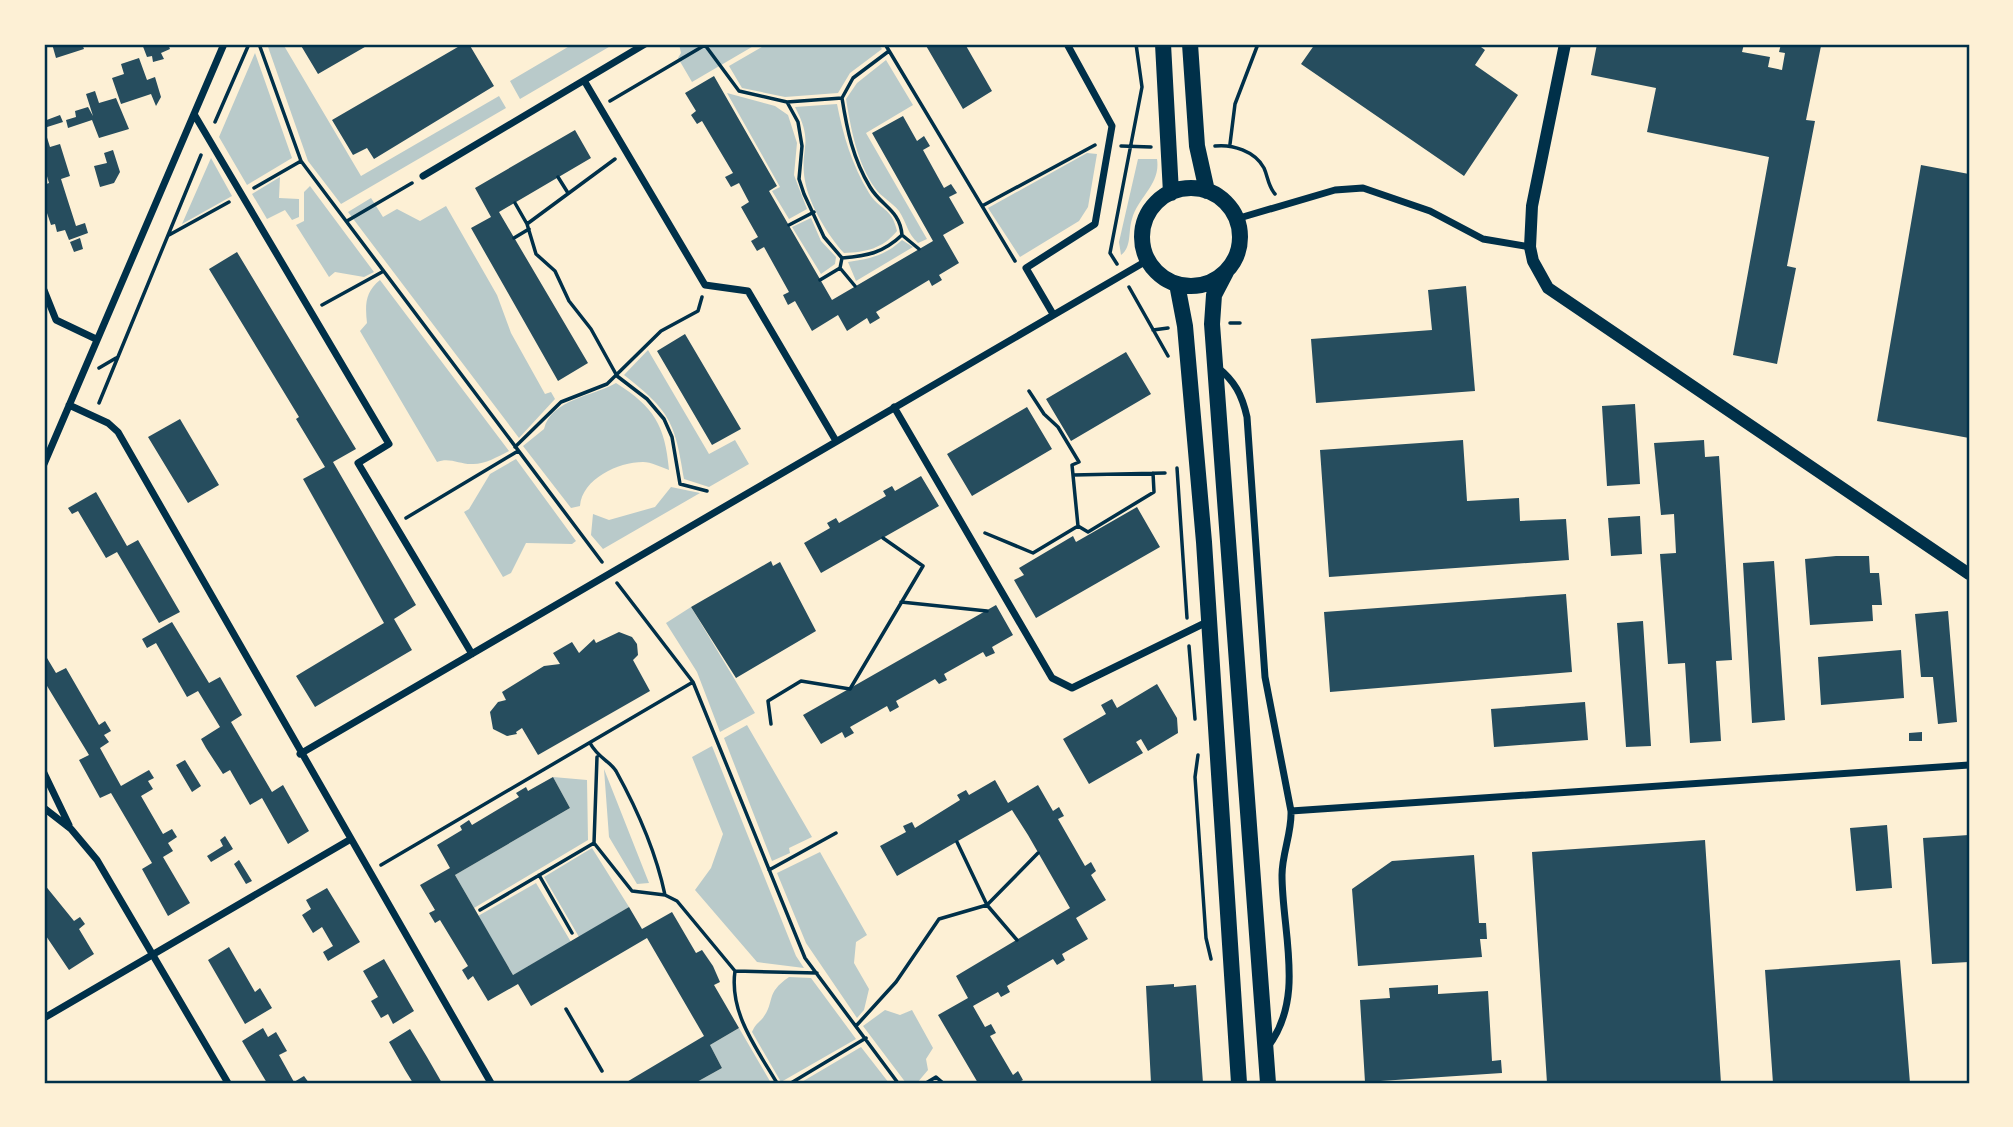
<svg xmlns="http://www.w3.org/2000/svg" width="2013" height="1127" font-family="'Archivo Narrow',sans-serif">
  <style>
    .green { fill: #b9caca }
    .building { fill: #264d5e }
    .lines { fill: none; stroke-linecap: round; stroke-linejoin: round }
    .path { stroke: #003049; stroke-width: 3.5 }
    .minor { stroke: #003049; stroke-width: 7 }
    .tertiary { stroke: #003049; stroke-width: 12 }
    .primary { stroke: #003049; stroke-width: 16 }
    .neatline { fill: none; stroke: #003049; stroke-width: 2.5 }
  </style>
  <rect width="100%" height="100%" fill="#fdf0d5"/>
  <path class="green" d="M267,44h16l78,132 138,-80 7,12 -165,96 -33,-43z
    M573,44h41l-94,55 -10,-18z
    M679,44h78l-65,38 -14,-24 3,-5z
    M767,44h111l4,5 -32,24 -12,20 -53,4 -43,-9 -13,-22z
    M255,53l37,105 -45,27 -28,-48z
    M886,60l27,45 -47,28 61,106 -9,4c-11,-10 -11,-20 -19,-32 -7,-9 -18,-14 -24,-23 -18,-25 -24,-59 -29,-89l11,-16z
    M727,93l48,13 13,9 9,28 -3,32 13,34 -18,10 -17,-28 8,-4z
    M837,104c6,31 15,61 32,89 10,17 23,14 28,38 -15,18 -31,21 -53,22 -16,-17 -35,-49 -39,-72 -6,-34 10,-36 -10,-74z
    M1087,153l10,1 -9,53 -9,14 -59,36 -32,-49z
    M211,158l21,38 -50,28z
    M1138,159h19c4,25 -19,38 -25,60 -4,12 0,28 -11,36l-2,-13z
    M280,177l-1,21 20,1v18l-7,3 -7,-10 -18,9 -15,-25z
    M310,186l64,86 -10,5 -29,-5 -6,5 -33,-52 8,-4v-29z
    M371,198l12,19 14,-8 23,12 26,-15 51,89 14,38 34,61 6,-2 4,7 -36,39 -171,-226z
    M811,218l10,23 15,16 -1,7 -14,10 -29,-47z
    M902,240l11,7 -57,34 -8,-19c22,-3 38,-7 54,-22z
    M380,280l129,171c-12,6 -25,14 -38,13 -12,0 -22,-7 -34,-2l-77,-131 7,-8c-2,-18 -2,-31 13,-43z
    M648,350l61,104 26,-14 14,24 -40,23 -25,-8c-9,-57 -14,-68 -60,-104z
    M616,383c38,24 49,42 53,87 -8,-3 -18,-8 -26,-8 -25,0 -61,17 -63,44l-9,2 -48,-62 21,-17c7,-30 50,-33 72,-46z
    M516,459l60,82 -4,3 -46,-1 -15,30 -8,4 -39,-65 5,-3 21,-35z
    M671,487l29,6 -97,56 -12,-14 2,-21 16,6 46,-13z
    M691,607l64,106 -35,19 -23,-60 -31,-49z
    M747,725l65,112 -23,11 1,5 -18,8 -48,-123z
    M712,746l84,210 8,12 -47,-6 -62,-72 16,-22 12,-34 -31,-77z
    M604,769l45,114 -12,1 -28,-47z
    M553,777l34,3 1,60 -114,68 -19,-33 115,-67z
    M592,848l37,59 -50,30 -35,-60z
    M820,852l47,83 -11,7 -2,21 15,26 -5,21 -7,8 -51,-75 -29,-70z
    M536,883l35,59 -58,33 -35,-59z
    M789,977l22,1 45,61 -75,43 -29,-50c3,-7 5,-8 10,-13 14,-17 2,-25 27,-42z
    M885,1010l15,5 12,-5 21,38 -7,11 2,11 -11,13h-11l-43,-57z
    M739,1028l32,55h-76l27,-15 -12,-23z
    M861,1047l28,36h-89z"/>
  <path class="building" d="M52,44h30l2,5 -28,9z
    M142,44h26l2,5 -9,4 3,6 -11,3 -1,-6 -5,1z
    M300,44h70l-52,30z
    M463,44h6l25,42 -120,73 -7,-11 -14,7 -21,-35z
    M925,44h40l27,47 -29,18z
    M1315,44h162l8,6 -10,15 43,30 -54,81 -163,-112z
    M1597,44h147l-2,8 28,5 -2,10 14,3 3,-17 -6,-1 2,-8 40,2 -15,74 9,1 -28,145 9,2 -19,96 -44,-9 36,-198 -122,-25 9,-44 -65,-13z
    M139,58l8,22 8,-3 6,20 -5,9 -5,-12 -30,10 -9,-26 12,-4 -3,-10z
    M714,76l63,110 -8,5 63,109 101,-59 -61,-108 31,-17 14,25 7,-5 6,10 -7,4 21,38 7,-4 6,9 -8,4 15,26 -21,12 16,28 -20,12 3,5 -10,6 -3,-6 -53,32 4,6 -10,6 -3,-6 -20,13 -9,-16 -26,16 -17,-30 -7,4 -5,-10 6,-3 -25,-45 -7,4 -6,-10 7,-4 -17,-30 8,-5 -10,-19 -8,4 -6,-10 8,-4 -31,-52 -5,3 -6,-9 5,-4 -11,-18z
    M95,91l4,12 17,-5 13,31 -30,9 -7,-18 -24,8 -2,-8 10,-3 -1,-6 13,-4 5,9 -7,-22z
    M60,115l3,7 -19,6v-7z
    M44,128l6,19 10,-3 10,32 -9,3 6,19 9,28 9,-3 3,10 -19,7 -4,-10 -8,2 -2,-8 -4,1 -7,-21v-19l5,-2 -5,-17z
    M575,130l16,28 -92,54 89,151 -30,18 -87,-153 20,-11 -16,-29z
    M113,150l7,22 -6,11 -14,4 -6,-21 13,-3 -3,-10z
    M1921,165l48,9v264l-92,-17z
    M80,238l3,11 -9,3 -4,-10z
    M237,252l119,197 -23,13 83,143 -22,14 18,31 -97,57 -19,-31 88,-53 -81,-144 22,-12 -29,-48 3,-2 -90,-148z
    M1466,286l9,105 -159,12 -5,-64 121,-9 -4,-40z
    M685,334l56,95 -29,16 -55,-94z
    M1126,352l25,42 -80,47 -25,-42z
    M1635,404l5,80 -33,2 -5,-80z
    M1027,407l25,42 -80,47 -25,-42z
    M180,419l39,66 -31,18 -40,-66z
    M1463,440l4,61 52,-3 1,23 46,-2 3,41 -240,17 -9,-127z
    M1704,440l1,17 14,-1 13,204 -16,1 5,80 -31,2 -5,-80 -17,1 -8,-110 16,-1 -2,-39 -13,1 -7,-72z
    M921,476l18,30 -118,67 -17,-30 26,-15 -3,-5 9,-5 3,5 47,-27 -3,-5 9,-5 3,5z
    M96,492l31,54 11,-6 42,72 -21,11 -42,-71 -11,6 -28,-47 -6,3 -4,-6z
    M1137,507l23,40 -124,71 -22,-38 10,-5 -5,-7 54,-32 3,6z
    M1640,516l2,38 -31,2 -3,-38z
    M1836,556h33l1,17h9l3,32h-10l1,16 -63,4 -5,-66z
    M771,561l2,5 7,-4 36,69 -80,47 -45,-71z
    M1774,561l11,159 -33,3 -9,-160z
    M1566,594l6,78 -242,20 -6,-80z
    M996,605l17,30 -21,12 3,6 -9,4 -3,-5 -39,22 3,6 -8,4 -4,-5 -39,22 3,6 -9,5 -3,-6 -37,21 4,6 -9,5 -3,-6 -21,12 -18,-29z
    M1948,611l9,111 -19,2 -5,-47h-12l-6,-63z
    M1643,621l8,125 -25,1 -9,-124z
    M172,622l37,61 11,-6 22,38 -11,7 41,70 11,-7 26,46 -21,13 -26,-46 -12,7 -20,-35 -7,4 -17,-26 -5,-9 19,-12 -22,-36 -11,6 -31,-54 -9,5 -5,-9z
    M619,632l13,5 5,7 1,11 -5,5 17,31 -112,64 -16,-27 -6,4 1,2 -10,2 -14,-7 -3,-17 8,-10 8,-2 -4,-8 42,-26 16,-2 -7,-11 19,-11 7,11 15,-14 2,4z
    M1901,650l3,48 -83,7 -3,-48z
    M44,653l12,20 10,-5 33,57 6,-4 6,10 -7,4 5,7 -9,6 21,38 28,-16 5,8 -6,3 5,8 -12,7 22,38 9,-5 5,8 -9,6 5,8 -10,6 27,46 -22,13 -26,-47 10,-6 -21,-36 -20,-34 -11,5 -21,-38 10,-5 -45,-74z
    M1157,684l20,34 1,15 -30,18 -7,-12 -5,3 7,11 -54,31 -26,-45 43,-25 -5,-9 11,-6 5,9z
    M1585,702l3,38 -94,7 -3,-38z
    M1922,732v9h-13v-8z
    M185,760l16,26 -9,6 -16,-27z
    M553,777l17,31 -115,67 58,100 116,-68 13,22 30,-17 24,41 6,-3 11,16 7,16 -6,3 25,43 -29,17 12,23 -27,15h-70l79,-47 -57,-98 -116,68 -13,-22 -30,17 -15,-25 -5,4 -6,-10 6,-4 -28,-46 -5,3 -6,-10 6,-3 -15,-25 30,-17 -13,-23 25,-15 -2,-4 9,-6 3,5 47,-28 -3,-4 10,-6 2,4z
    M995,780l13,23 30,-18 15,26 6,-4 5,9 -6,3 27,47 6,-4 5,9 -5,4 15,25 -30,18 12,21 -26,15 3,6 -8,5 -4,-6 -46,27 3,6 -9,5 -3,-5 -25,14 12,21 6,-3 5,9 -6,3 23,39 5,-4 5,9 -6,3h-39l-40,-68 30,-17 -12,-22 114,-68 -42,-73 -16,-25 -115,66 -17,-30 26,-14 -3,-6 9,-4 3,6 45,-28 -3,-5 9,-5 3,5z
    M1887,825l5,63 -36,3 -6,-63z
    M1969,835v127l-37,2 -9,-126z
    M225,836l8,13 -22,13 -4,-6 16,-10 -3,-6z
    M1705,840l16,243h-174l-15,-231z
    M1474,855l5,68h7l1,16h-7l2,18 -124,9 -6,-77 40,-28z
    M239,860l13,21 -6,3 -12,-20z
    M44,884l30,37 6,-4 5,7 -6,5 15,25 -25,16 -25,-37z
    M327,888l33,54 -32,19 -5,-9 10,-6 -11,-19 -9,6 -11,-18 9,-6 -5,-9z
    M229,947l26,45 5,-4 12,20 -27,16 -37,-64z
    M384,959l30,52 -21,13 -5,-10 -7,4 -10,-17 7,-4 -15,-26z
    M1900,960l10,123h-137l-8,-113z
    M1174,984v3l22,-2 7,98h-52l-5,-97z
    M1438,985v9l50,-3 4,70 9,-1 1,13 -137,9 -5,-82 30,-2 -1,-10z
    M263,1028l5,9 8,-5 11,19 -8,4 15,27 10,-6 5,7h-42l-25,-42z
    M410,1029l17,28 15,26h-29l-8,-13 -16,-28z"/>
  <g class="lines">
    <path class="path" d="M259,44l42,117 301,401
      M885,44l130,217
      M610,101l95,-56 34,46 48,11 55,-4 11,-20 36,-27
      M787,102l11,20 4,24 -3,33 5,15 20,43 18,21c25,-2 41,-5 60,-23 -2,-25 -21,-29 -32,-48 -17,-28 -23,-57 -28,-89
      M215,122l34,-78
      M1230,144l5,-40 23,-60
      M1121,146l30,1
      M1215,146c17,-2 40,5 49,22 4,9 4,18 11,26
      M615,159l-88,65 9,30 19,17 14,30 22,28 26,47 30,23 17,20 8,18 8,47 27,7
      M558,177l10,16
      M254,188l47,-27
      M515,203l12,21
      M982,206l113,-61
      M347,221l65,-38
      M789,225l25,-13
      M169,235l60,-33
      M902,235l17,14
      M514,238l15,-9
      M1117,264l-7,-11 32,-166 -6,-43
      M840,268l15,18
      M820,280l20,-12 2,-10
      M1129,287l39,69
      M322,305l60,-33
      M1230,323h10
      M1153,330l15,-2
      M99,368l17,-10
      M99,403l102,-248
      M515,447l46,-45 46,-18 54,-53 37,-20 4,-14
      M1177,468l10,150
      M1073,475l92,-2
      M406,518l112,-67
      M1078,526l10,6 66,-40 -1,-19
      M985,533l48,20 45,-27 -6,-61 7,-3 -21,-35 -14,-13 -15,-23
      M617,583l76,99 112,276 93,125
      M901,602l86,9
      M1189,646l6,73
      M771,724l-3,-23 33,-20 49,8 73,-123 -40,-28
      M590,743c8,15 20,18 26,28 21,38 40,81 49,124
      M1198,755l-3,22 11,161 5,21
      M597,757l-3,86 38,48 33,4 12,6 58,70c-6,42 22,78 42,112
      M957,842l30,63 30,35
      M381,865l312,-183
      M769,870l67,-37
      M539,875l33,58
      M480,910l114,-67
      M735,971l82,2
      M566,1009l36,62
      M856,1026l40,-44 43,-63 48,-14 51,-52
      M791,1083l75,-45
      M926,1083l10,-6 7,6"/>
    <path class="minor" d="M585,82l120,203 43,6 88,150
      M194,114l195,330 -31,19 114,191
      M423,176l222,-132
      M1236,219l99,-29 28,-2 67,23 53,28 47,8
      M44,290l12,30 40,19
      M1053,314l-27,-46 69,-44 17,-98 -45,-82
      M1217,367c18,14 25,28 30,50l18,260 26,134c1,22 -9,42 -9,64 0,58 24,123 -15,173
      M69,405l39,18 10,9 373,651
      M894,407l158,271 20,10 137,-67
      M44,464l180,-420
      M300,754l848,-494
      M44,773l25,52
      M44,808l27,21 26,31 131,223
      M1291,811l678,-46
      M44,1018l307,-179"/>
    <path class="tertiary" d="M1565,44l-33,162 -2,41 3,14 15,27 421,286"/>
    <path class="primary" d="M1163,44l8,149
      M1190,44l7,102 10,45
      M1142 237a49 49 0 1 1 98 0a49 49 0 1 1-98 0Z
      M1226,272l-12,23 -2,29 56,759
      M1177,284l8,42 19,216 35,541"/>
  </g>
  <rect width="2013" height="1127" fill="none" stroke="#fdf0d5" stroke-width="91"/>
  <rect x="46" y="46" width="1922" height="1036" class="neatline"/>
</svg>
